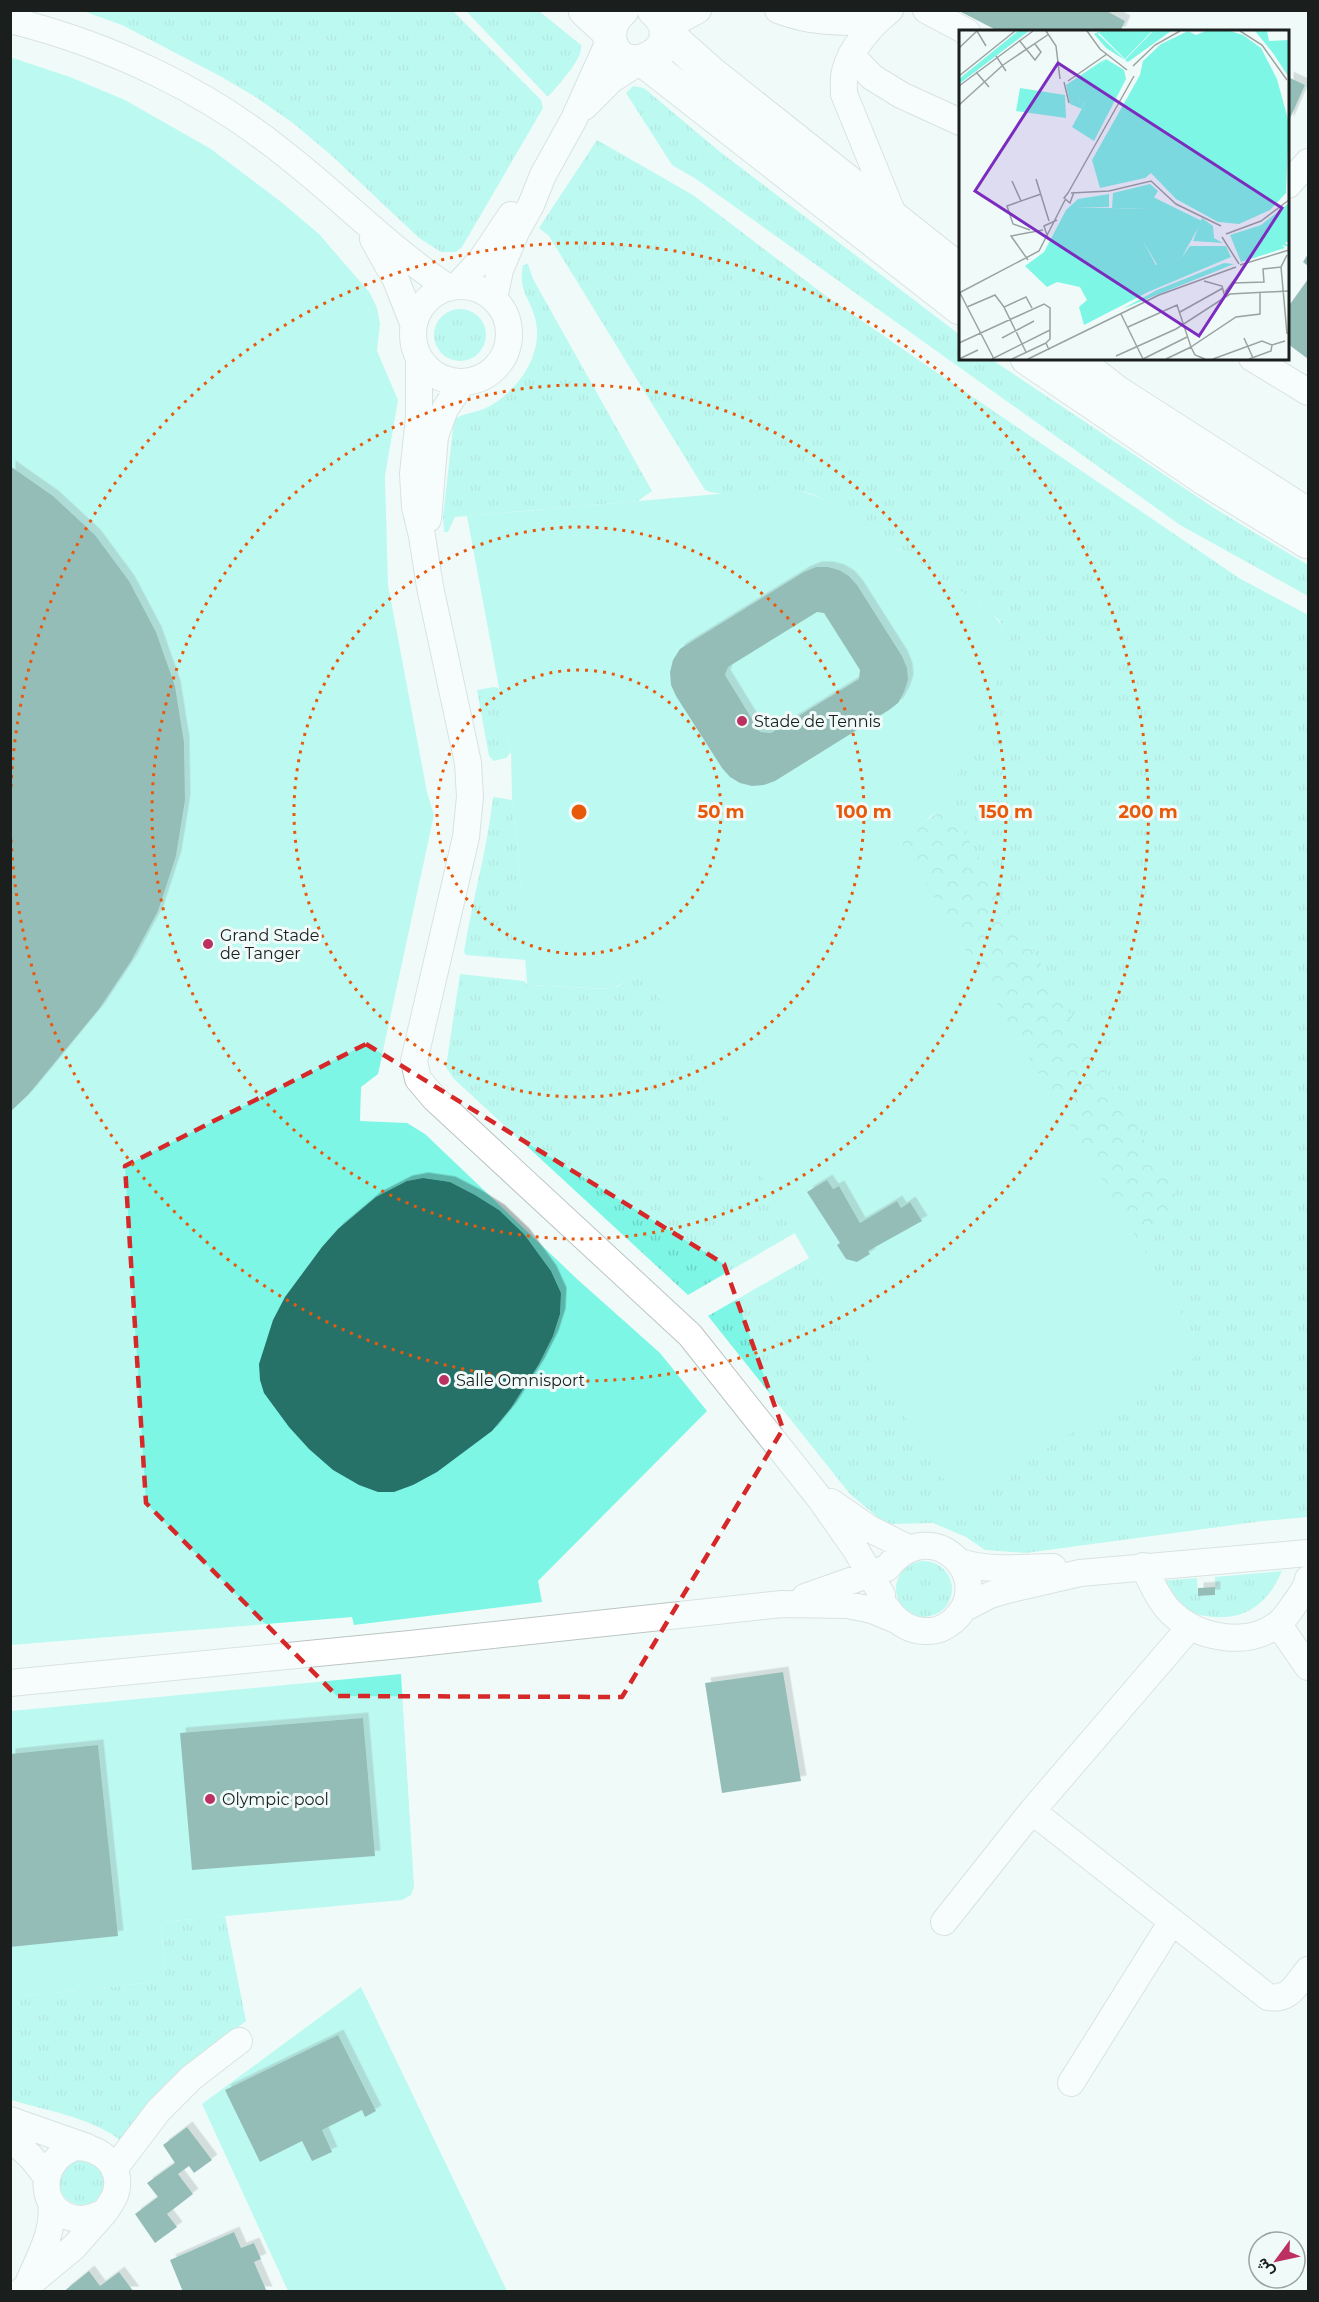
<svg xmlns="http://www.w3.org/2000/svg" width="1319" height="2302" font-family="Montserrat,Vazirmatn,sans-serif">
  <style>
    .grass { fill: url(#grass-tufts) }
    .forest { fill: url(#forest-crowns) }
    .garden { fill: #7df6e6 }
    .building { fill: #287269; fill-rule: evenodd; filter: url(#shadow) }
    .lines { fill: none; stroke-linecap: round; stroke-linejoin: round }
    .minor-casing { stroke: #bbc5c3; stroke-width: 28 }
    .highway-casing { stroke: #bbc5c3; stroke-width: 35 }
    .minor { stroke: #fff; stroke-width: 26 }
    .highway { stroke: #fff; stroke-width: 33 }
    .marked { fill: none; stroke: #d62828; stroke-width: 4.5; stroke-dasharray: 12 8; stroke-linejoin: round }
    .ring { fill: none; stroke: #e8590c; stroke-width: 3; stroke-dasharray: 3 6 }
    .poi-dot { fill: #bd3062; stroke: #f0fbf9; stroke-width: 2 }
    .labels { text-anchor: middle; stroke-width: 6; stroke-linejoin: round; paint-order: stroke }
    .poi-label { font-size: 16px; fill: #1a1e1d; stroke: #f0fbf9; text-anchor: start }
    .inset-road { fill: none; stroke: #9aa3a1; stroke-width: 1.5 }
    .view { fill: #7b2cbf; fill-opacity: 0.15; stroke: #7b2cbf; stroke-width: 3 }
    .inset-edge { fill: none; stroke: #1a1e1d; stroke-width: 3 }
    .centre { fill: #e8590c; stroke: #f0fbf9; stroke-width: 3 }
    .ring-label { font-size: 18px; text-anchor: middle; font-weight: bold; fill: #e8590c; stroke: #f0fbf9; stroke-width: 6; stroke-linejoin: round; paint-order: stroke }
  </style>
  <defs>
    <pattern id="grass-tufts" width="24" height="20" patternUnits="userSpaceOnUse" patternTransform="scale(1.5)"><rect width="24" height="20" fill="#7df6e6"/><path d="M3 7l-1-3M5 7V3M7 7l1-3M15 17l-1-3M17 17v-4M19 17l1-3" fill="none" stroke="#6bd2c5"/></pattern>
    <pattern id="forest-crowns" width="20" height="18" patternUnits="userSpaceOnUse" patternTransform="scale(1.5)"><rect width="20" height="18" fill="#7df6e6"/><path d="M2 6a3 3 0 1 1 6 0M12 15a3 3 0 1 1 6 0" fill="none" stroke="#6bd2c5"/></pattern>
    <filter id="shadow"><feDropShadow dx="5.5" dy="-5.5" stdDeviation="0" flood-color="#0004"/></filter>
  </defs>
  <rect width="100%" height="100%" fill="#f0fbf9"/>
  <path class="grass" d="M83,11h370l88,89 2,8 -81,139 -6,5h-15l-22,-14 -88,-83 -38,-32 -39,-27 -36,-21 -96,-50z
    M466,11h73l42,34c3,13 -22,39 -31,50l-3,1z
    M633,86l11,2 75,63 241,184v23l31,1 223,149 94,57v31l-128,-71 -484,-346 -24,-14 -46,-72z
    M597,140l96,55 129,98 98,68 319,217 69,37v902l-45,4 -237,32 -41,-3 -19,-13 -33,-14 -42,1 -11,-5 -30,-25 -142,-178 101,-58 150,243 237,-162 -298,-501 33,-21 11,-13 26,-54 39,-103 -4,-19 -4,-8 -14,-12 -164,-110c-12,-6 -24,-9 -37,-9 -25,-1 -55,11 -79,1l-156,-254 -10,-8z
    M528,264l5,15 119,212 -14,10 -183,16 -7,15h-4l-1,-16 11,-96c8,-7 20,-7 30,-11 32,-15 61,-54 51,-91 -6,-22 -17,-27 -12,-53z
    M434 335a26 26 0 1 1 52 0a26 26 0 1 1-52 0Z
    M494,687l4,1 2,4 11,60 -5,6 -12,3 -5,-5 -12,-66z
    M495,797l17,3 7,59 7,101 -60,-5 -2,-3c8,-51 23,-102 29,-154z
    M644,971l151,262 -107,62 -235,-217 -7,-11 14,-93 64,7 3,4 80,4 10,-2z
    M896 1589a28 28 0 1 1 56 0a28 28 0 1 1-56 0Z
    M1282,1571c-12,29 -34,49 -68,46 -7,-1 -15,-1 -22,-5 -15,-7 -24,-19 -34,-31l39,-3 1,18 17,-1v-18z
    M225,1916l21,105 -79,61 -47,58c-28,-22 -75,-30 -109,-40l-1,-95 3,-1v-7l152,-16 -4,-59z
    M59 2182a23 23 0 1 1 46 0a23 23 0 1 1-46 0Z"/>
  <path class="forest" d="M949,807l238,406 -48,29 -241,-404z"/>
  <path class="garden" d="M10,57l60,20 55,23 86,49 69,52 39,33 51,59 7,15 3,16 -3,27 21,49 -13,76 3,109 39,207 7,23 -56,259 -17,13 -1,34 47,2 18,11 152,145 83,74 47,58 -169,170 4,21 -188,23 -2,-8 -341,28z
    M775,489h21l25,9 164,110c13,10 22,21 22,39 0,21 -52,137 -65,157 -11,16 -29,23 -43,34l297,501c4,10 4,14 -5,21l-231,141 -4,-2 -147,-241 -165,-286 -32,17 -85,-4 -8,-126 -7,-59 -1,-48 -44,-236z
    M401,1674l13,213 -3,8 -9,5 -241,22 4,59 -151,16 -1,7 -2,1v-294z
    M361,1987l146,304h-219l-86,-187z"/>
  <path class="building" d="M962,10h143l20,11 -5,11h-120l-39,-20z
    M1288,77l17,8 -17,38z
    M1308,254v12l-5,-4z
    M1308,279v80l-20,-15v-37z
    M10,466l43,30 42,39 34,46 27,51 19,54 9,56 1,58 -9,56 -18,55 -27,50 -32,48 -71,86 -18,17z
    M816,567h12l11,3 10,6 8,9 45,71 5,12 1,12 -4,12 -6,11 -9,7 -114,71 -11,4 -12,1 -12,-3 -10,-6 -8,-9 -46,-72 -5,-11 -1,-13 3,-12 7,-11 11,-7 113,-70zM817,612l7,1 36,57 -1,9 -88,54 -11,-1 -35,-57 3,-8z
    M423,1178l27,4 25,13 24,15 25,24 27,37 10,22 -1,21 -7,22 -14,28 -28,44 -19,23 -55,41 -24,13 -19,7h-16l-19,-7 -26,-15 -24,-21 -20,-22 -25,-34 -4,-13 -1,-16 14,-44 12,-23 37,-50 16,-18 38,-32 31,-16z
    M827,1180l6,9 6,-3 21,37 37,-22 4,7 9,-6 12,19 -54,30 2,3 -13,8 -11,-3 -9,-14 3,-2 -33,-51z
    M1215,1587v8l-17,1v-8z
    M783,1672l18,109 -79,12 -17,-110z
    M363,1718l12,138 -183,14 -12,-137z
    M98,1745l20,191 -108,11v-193z
    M338,2035l38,76 -11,6 -3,-7 -40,20 10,22 -20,9 -10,-20 -42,21 -35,-72z
    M187,2127l25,33 -18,13 -5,-7 -11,8 15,20 -26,20 10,13 -22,16 -20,-29 23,-17 -11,-14 28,-20 -12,-18z
    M234,2232l7,16 13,-5 7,16 -7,3 13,30h-84l-13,-32z
    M89,2271l11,15 19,-14 15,20h-71z"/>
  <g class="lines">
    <defs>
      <path id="minor" d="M778,10c33,13 66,14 101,9
        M890,10c-19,15 -39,38 -45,61 -2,7 -1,16 -1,23l51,125
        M926,10l41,22
        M10,20c100,25 196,70 276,135 55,43 103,93 161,132
        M665,28l33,-18
        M851,55l21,22 29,18 59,27
        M584,107l27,-27 28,-18
        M1288,185l20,-23
        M373,239l23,41 17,43
        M458,285l23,-25 30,-45
        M413 334a48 48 0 1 1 96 0a48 48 0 1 1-96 0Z
        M494,299l6,-29 16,-38 15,-27 12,-30 31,-56 36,-80
        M419,358v59l-6,57 2,33 7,29 8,51 38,176 2,34 -4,40 -52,224 4,18 17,20 255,236 131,165 35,50 26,45
        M1252,358l56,34
        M428,519l7,-83 10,-27 18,-27
        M831,1502l39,27 38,19
        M960,1562c32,10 61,5 93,5
        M1143,1566c9,17 17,38 32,50 27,23 73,31 103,8 8,-6 14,-17 20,-25 4,-6 9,-12 10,-20
        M805,1597l82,-29c46,-59 112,13 66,53 -7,6 -15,10 -24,10 -19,1 -32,-8 -42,-23
        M963,1609l27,-14 13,-4 77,-18 228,-20
        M1278,1624l30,43
        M10,1683l400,-39 372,-40 66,1 24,5 24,10
        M1032,1811l236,186c21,4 28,-12 40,-27
        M944,1922l88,-111 158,-184
        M1071,2083l100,-160
        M10,2120l77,27
        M10,2138l21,19 15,19
        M76,2147c24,0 47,18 40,45 -2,8 -7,14 -12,21 -7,2 -15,6 -23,6 -42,-1 -48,-58 -5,-72z
        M114,2169l45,-59 32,-32 48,-37
        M29,2281c11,-25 26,-51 22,-79
        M20,2292l54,-45 30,-34"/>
      <path id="highway" d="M585,10l25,23
        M622,10c-9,8 -14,18 -12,30 10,47 86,8 44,-30
        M666,33l46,41 248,197
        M644,61l316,247
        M1027,358l180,122 101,62
        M1073,358l43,34 192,123"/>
    </defs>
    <use href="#minor" class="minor-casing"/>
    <use href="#highway" class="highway-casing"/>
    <use href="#minor" class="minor"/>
    <use href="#highway" class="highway"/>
  </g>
  <path d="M0 0H1319V2302H0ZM366,1044l358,220 59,165 -161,268 -285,-1 -191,-193 -21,-337z" fill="#f0fbf9" fill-opacity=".55" fill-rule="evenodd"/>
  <path class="marked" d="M366,1044l358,220 59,165 -161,268 -285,-1 -191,-193 -21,-337z"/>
  <g class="ring">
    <circle cx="579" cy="812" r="142"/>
    <circle cx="579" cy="812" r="285"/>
    <circle cx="579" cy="812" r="427"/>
    <path d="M11 787A569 569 0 1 1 11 837"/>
  </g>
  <g class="poi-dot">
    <circle cx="742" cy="721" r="6"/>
    <circle cx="208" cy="944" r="6"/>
    <circle cx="444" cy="1380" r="6"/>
    <circle cx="210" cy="1799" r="6"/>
  </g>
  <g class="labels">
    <g class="poi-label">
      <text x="754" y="727">Stade de Tennis</text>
      <text x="220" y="941">Grand Stade<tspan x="220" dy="18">de Tanger</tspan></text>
      <text x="456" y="1386">Salle Omnisport</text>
      <text x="222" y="1805">Olympic pool</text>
    </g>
  </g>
  <g transform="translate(959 30)">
    <rect width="330" height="330" fill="#f0fbf9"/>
    <path d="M59,1h11l-70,53v-5zM141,1l-2,3 27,26 28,-29h18l-43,31 -22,-14 -12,-14zM296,1h12l2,10 20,-1v7l-11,12zM146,29l-16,19 -10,21 6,3 -3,7 -12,-5 -4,-19zM191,154l8,7 -11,18 -35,-1 1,-15zM150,164v13h-33l68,36 12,22 26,-8 8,-11h36l5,11 -83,35 -64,33 -5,-18 8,-7 -7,-13 -23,-5 -10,5 -22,-21 19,-14 22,-42 12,-11zM330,173v39h-4l4,5 -7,-2 3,3 -44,14 -11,-27 31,-10zM243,188l11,8 1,12 9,5 -30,-2zM265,233l10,1 -112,45 35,-19z" fill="#7df6e6"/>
    <path d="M130,210l55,3v7l-55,-3z" fill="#7df6e6"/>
    <path d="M142,1h51l-27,28 -26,-26zM229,1l8,4 10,-4h24l13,4 18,13 16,31 12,44 -3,70 -16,17 -31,14 -21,-2 -42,-23 -25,-26 -6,5 -45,10 -8,-28 48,-85 3,-14 18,-17zM330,13v32l-1,1 -17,-26zM147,29l18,11 2,9 -32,62 -22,-14 13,-24 -6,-4 10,-24zM61,58l45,7 1,23 -50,-7zM194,167l49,24 -20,36 -24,9 -14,-23 -69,-4 1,-32 71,2z" fill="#7df6e6"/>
    <path class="inset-road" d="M87,1l10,15 4,33M128,1l13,18 27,21M281,1l22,14 25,35M60,10l16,20 6,-8 -6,-8M0,18l18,-17 9,15M37,26l10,15M174,36l22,-21 25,-14M17,42l13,15M0,46l56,-45M109,51l39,-27M105,52l5,21M0,56l74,-55M0,75l44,-40 46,-31M77,149l13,42M53,151l9,20M109,163l66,-117M109,163l-4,5 6,5 4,-11M112,163l38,-2 42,-10 25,23 45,22M71,200l-17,-6 -6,-18 34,-12M267,204l35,-13 28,-21M263,207l17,27M89,208l-4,-12 13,-6M69,230l-17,-24 32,-6M281,235l49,-15M245,251l18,5 3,11M274,253l31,-1 -1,-13 18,-2M266,262l16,-21M0,263l80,-42 26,-51M1,263l34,66M8,277l28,-12 9,12M221,282l43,-24M162,284l22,45M169,297l49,-22 14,42 -25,12M328,304l-6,-67 6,-12M43,308l32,-17M285,308l9,20M0,313l85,-39 6,4v31l-4,4 3,7M67,322l-22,-45 22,-10 6,11M157,326l60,-27 54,-35 59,-3M0,329l19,-9M33,329l58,-29M53,329l34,-16M69,329l131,-64 77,-28M184,329l44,-22M246,329l-10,-4 -4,-8 45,-30 24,-3v-22M254,329l49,-18 10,4 13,-4M290,329l22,-8 1,-6"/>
    <path class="view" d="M99,33l224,145 -83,128 -224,-145z"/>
    <rect width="330" height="330" class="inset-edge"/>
  </g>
  <circle cx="579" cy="812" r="9" class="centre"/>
  <g class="ring-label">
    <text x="721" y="818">50 m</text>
    <text x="864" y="818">100 m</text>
    <text x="1006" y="818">150 m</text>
    <text x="1148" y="818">200 m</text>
  </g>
  <rect width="1319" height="2302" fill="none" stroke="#1a1e1d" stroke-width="24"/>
  <g transform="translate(1277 2260) rotate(237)"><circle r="28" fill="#f0fbf9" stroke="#9aa3a1" stroke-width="1.5"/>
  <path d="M0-4.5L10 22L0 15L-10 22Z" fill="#bd3062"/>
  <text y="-9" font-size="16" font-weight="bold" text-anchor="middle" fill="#1a1e1d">ش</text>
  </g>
</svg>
